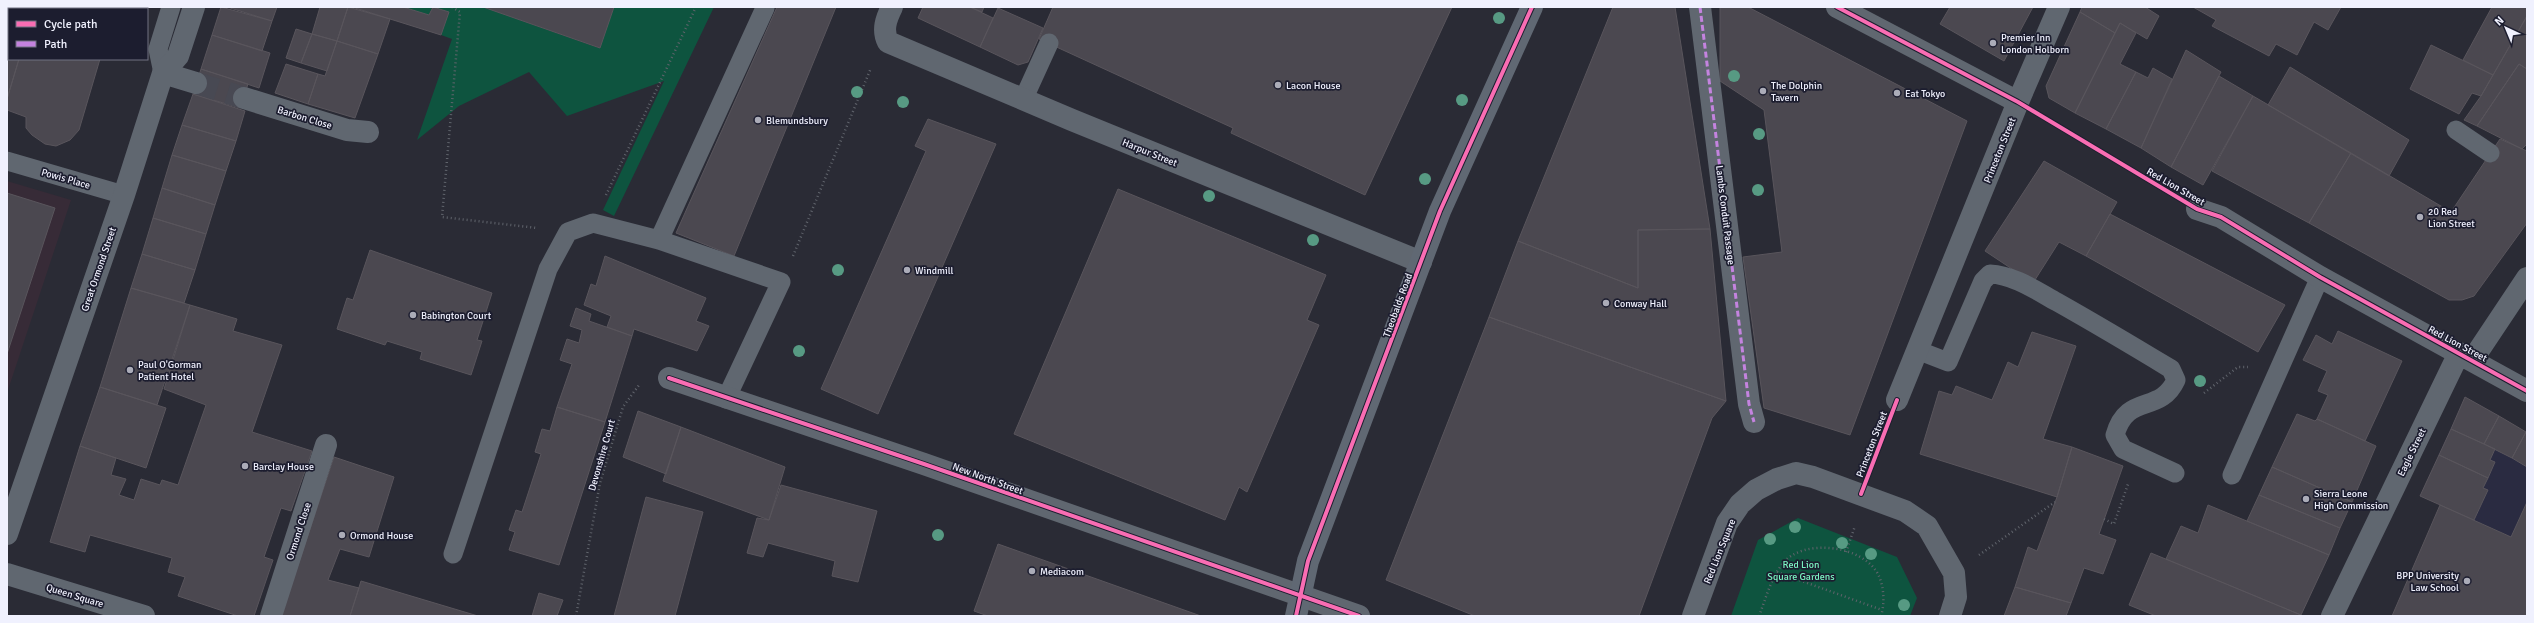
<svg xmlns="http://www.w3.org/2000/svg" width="2534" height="623" font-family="Signika,sans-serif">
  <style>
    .built { fill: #2a2b41 }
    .medical { fill: #372b37 }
    .green { fill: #0e543f }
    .building { fill: #4b4850; stroke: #59555c }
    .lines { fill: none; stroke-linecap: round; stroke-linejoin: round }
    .minor-tunnel { stroke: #484953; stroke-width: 22; stroke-dasharray: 22 11; stroke-linecap: butt }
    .path { stroke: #60646c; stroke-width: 2.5; stroke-dasharray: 1 3; stroke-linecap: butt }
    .service { stroke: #606770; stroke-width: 19 }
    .pedestrian { stroke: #606770; stroke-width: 22 }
    .minor { stroke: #606770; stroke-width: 22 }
    .primary { stroke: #606873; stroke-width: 22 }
    .quiet { stroke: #c483df; stroke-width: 3; stroke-dasharray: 6 3; stroke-linecap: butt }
    .cycleway-casing { stroke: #1c1d2f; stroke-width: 6 }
    .cycleway { stroke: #f96db3; stroke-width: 4 }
    .tree { fill: #579a83 }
    .poi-dot { fill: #abacb8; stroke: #1c1d2f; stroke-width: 1.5 }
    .labels { text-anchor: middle; stroke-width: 3.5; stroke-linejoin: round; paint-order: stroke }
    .poi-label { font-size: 10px; fill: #f0f1fe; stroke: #1c1d2f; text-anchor: start }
    .street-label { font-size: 10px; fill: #f0f1fe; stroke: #1c1d2f }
    .park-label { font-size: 10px; fill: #7bf5c3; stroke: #1c1d2f }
  </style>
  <rect width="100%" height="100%" fill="#2a2b35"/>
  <path class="built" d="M2465,397l62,36v69l-16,35 -91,-41z"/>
  <path class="medical" d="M7,181l64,19 -64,193z"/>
  <path class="green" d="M403,7h29l-3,8z
    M433,7h50l116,41 15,-41h100l-100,209 -11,-6 61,-129 -97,35 -38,-44 -70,34 -42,34 35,-101 -11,-4 8,-23z
    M1798,518l99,39 20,41 -7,18h-179l27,-76z"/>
  <path class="building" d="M33,7h83l-1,2h-82z
    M221,7l51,14 -10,30 -50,-16z
    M227,7h50l-5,14z
    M320,7h28l-11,34 -25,-7z
    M348,7l42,12 -12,35 -41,-13z
    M352,7h51l26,8 4,-8 16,5 -8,23z
    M483,7h131l-14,41z
    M777,7h59l-102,249 -58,-23z
    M923,7h47l23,11 -13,29 -62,-29z
    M970,7h14l-2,5z
    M1053,7h399l-87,188 -134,-62 2,-5 -194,-89z
    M1613,7h62l35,222 -72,1v58l-120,-47z
    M1720,7h28l219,114 -117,314 -86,-27 -21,-151 39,-5 -18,-142 -44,-29z
    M1950,7h83l-29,54 -64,-37z
    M2082,7h63l14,9 -12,23 -27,-16 -5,10 -35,-21z
    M2193,7h148l-13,23 -14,-8 -17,33 -21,-11 -7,12 -57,-30 4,-6z
    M2492,7h35v9l-34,59 -30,-15z
    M7,8l5,1h-3v50h10l-12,40z
    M998,8l45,20 -15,34 -10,3 -38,-18z
    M2080,12l35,21 -40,80 -26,-15 -3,-12z
    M2527,16v53l-8,-5 -42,62 -13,-6 17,-24z
    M2120,23l16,10 -16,31 16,8 -30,57 -31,-16z
    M296,29l16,5 -11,29 -15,-5z
    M312,34l25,7 -10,30 -26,-8z
    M212,35l58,18 -11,35 -58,-19z
    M337,41l41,13 -23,64 -47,-14 10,-30 7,2z
    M2431,45l62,30 -12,21 -9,-3 -13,21 -49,-25z
    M2186,50l35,22 -50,95 -30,-19z
    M19,59h81l-21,71 -9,10 -14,6 -11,-2 -13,-9 -6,-7v-11l-19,-7v-11z
    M286,64l32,10 -10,30 -33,-11z
    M2519,64l8,5v75l-5,5 -45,-23z
    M2290,67l119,73 -20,36 -121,-71z
    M2153,68l19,11 -31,69 -35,-19 30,-57 12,6z
    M201,69l47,15 -8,24 -47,-14z
    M2219,76l34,20 -50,89 -32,-18z
    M193,94l52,17 -9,30 -54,-16z
    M2253,96l98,57 -42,70 -97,-52z
    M928,119l68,25 -118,270 -57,-25 105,-238 -11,-5z
    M182,125l54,16 -10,30 -54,-16z
    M2500,139l27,12v72l-53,73 -12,4h-13l-140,-77 42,-70 100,59z
    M172,155l54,16 -11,34 -53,-17z
    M2044,161l73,41 -31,54 -27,-14 -26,41 -48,-32z
    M162,188l53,17 -9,29 -53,-16z
    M1118,189l208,86 -19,45 12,5 -72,167 -8,-5 -14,33 -211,-86z
    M7,193l48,15 -48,146z
    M2110,214l175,91 -27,47 -172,-96z
    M153,218l53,16 -11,36 -53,-16z
    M1710,229l16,172 -237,-84 29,-76 120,47v-58z
    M370,250l122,43 -15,47 5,1 -11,34 -51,-16 2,-7 -35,-11 -2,4 -48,-16 10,-31 6,2z
    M142,254l53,16 -11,33 -53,-15z
    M605,256l101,42 -10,23 13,5 -12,25 -63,-22 -2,7 -25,-9 4,-11 -27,-11 7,-21 5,2z
    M131,288l59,17 -33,100 -57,-18z
    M190,305l47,14 -4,12 49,14 -30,87 60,19 -21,60 -10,-3 -17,49 9,3 -19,56h-16l-60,-20 7,-19 -17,-5 4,-14 -82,-23 -5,17 -35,-10 30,-96 36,12 -5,17 15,4 -7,16 15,5 7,-21 19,6 2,-5 16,5 28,-80 -42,-16z
    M576,308l15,6 -2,7 43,15 -27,86 -48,-15 15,-43 -12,-4 7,-21 12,4 3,-13 -12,-4z
    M1489,317l237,84 -14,17 -73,198h-164l-89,-36z
    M2338,331l64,30 -37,80 -48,-22 11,-24 -10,-4 9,-20 -24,-11 13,-25 16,9z
    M2032,332l44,14 -33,93 29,8 -15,50 -137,-43 19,-63 13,4 4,-9 36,14 16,-38 10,5z
    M100,387l66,21 -20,60 -66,-22z
    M2465,397l34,19 -15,28 -33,-15z
    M557,407l48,15 -46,143 -50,-15 6,-18 -6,-2 7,-20 6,2 19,-58 -6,-2 7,-23 8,2z
    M638,411l43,16 -15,47 -43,-17z
    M2297,414l18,7 2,-2 59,27 -24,56 -80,-35z
    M2499,416l27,16 -14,26 -28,-14z
    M681,427l104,40 -16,53 -106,-39z
    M2451,429l44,20 -5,11 5,2 -7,16 -49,-23z
    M2526,432l1,1v34l-15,-9z
    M2072,447l51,19 -24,68 17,6 -13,34 -19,-6 -13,35 -56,-16 13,-40 9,4 20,-54z
    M2439,455l49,23 -5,10 5,2 -14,30 -54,-24z
    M334,457l60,20 -25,80 -29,-8 -12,31 31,8 -9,28h-69z
    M2272,467l80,35 -12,26 -81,-33z
    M781,485l96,26 -19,71 -26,-6 3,-15 -67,-18 -5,14 -16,-4 10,-35 12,2z
    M2259,495l81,33 -11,27 -82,-34z
    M646,497l57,15 -28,104h-61z
    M2527,502v114h-135l48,-111 71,32z
    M2208,505l121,50 -28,60 -135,-56 15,-33 17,7z
    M998,544l155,55 48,17h-213l-14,-5z
    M2151,553l150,62v1h-145l-27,-11z
    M361,581l117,35h-128z
    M2015,587l56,16 -5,13h-62z
    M539,593l24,7 -6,16h-25z"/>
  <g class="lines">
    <path class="minor-tunnel" d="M196,83l48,15"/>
    <path class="path" d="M452,7l8,5 -18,205 95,11
      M606,195l90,-188
      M793,256l78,-188
      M2204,393l34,-26h10
      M2104,519l10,5 14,-40
      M1846,552l9,-26
      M1979,555l76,-53
      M1777,572l105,38
      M576,616l24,-133 23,-76 16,-22
      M1759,616c7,-18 12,-38 24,-53 21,-25 79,-18 95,11 6,12 7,29 3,42"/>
    <path class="service" d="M163,73l-5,-24 13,-42
      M1023,100l26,-57
      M2456,130l34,23
      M7,161l117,34
      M659,240l106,-232
      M1917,350l31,12 35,-81 7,-7c24,1 47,17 67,28 39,22 76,44 114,67l5,11c-16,35 -49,12 -61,55l8,14 52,24
      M2232,475l88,-198
      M453,554l95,-285 20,-37 25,-9 66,17 122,42 -55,117"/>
    <path class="pedestrian" d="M1700,7l49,397 5,18"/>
    <path class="minor" d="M892,7c-6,12 -10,23 -4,35l184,78 349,142
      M1837,7l181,95
      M163,73l33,10
      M244,98l103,32 21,2
      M2197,209l24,8 99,60 207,114
      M2473,359l54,-81
      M669,378l255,86 435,152
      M1897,400l121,-298 41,-95
      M7,534l117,-339 39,-122 15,-17 16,-49
      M7,574l137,42
      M271,616l55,-171
      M1693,616l34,-93 13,-19 16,-14 21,-11 19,-6 17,4 92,34 22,15 27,47 2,24 -6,19
      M2332,616l127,-263"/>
    <path class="primary" d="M1296,616l12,-55 132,-350 92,-204"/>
    <path class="quiet" d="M1700,7l49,397 5,18"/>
    <defs>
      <path id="cycleway" d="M1837,7l181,95 179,107 24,8 99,60 207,114
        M669,378l255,86 435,152
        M1861,494l36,-94
        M1296,616l12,-55 132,-350 92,-204"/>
    </defs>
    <use href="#cycleway" class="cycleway-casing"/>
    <use href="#cycleway" class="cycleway"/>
  </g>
  <g class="tree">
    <circle cx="1499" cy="18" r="6"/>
    <circle cx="1734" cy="76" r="6"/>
    <circle cx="857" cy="92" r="6"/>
    <circle cx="1462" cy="100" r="6"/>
    <circle cx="903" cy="102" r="6"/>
    <circle cx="1759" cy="134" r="6"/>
    <circle cx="1425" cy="179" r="6"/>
    <circle cx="1758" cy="190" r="6"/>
    <circle cx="1209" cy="196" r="6"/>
    <circle cx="1313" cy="240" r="6"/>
    <circle cx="838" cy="270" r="6"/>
    <circle cx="799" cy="351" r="6"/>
    <circle cx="2200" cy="381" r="6"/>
    <circle cx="1795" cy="527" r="6"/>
    <circle cx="938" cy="535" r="6"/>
    <circle cx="1770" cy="539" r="6"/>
    <circle cx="1842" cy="543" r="6"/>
    <circle cx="1871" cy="554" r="6"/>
    <circle cx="1904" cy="605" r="6"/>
  </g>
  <g class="poi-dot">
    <circle cx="1993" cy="43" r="4"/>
    <circle cx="1278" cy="85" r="4"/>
    <circle cx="1763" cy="91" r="4"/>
    <circle cx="1897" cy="93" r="4"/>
    <circle cx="758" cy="120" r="4"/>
    <circle cx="2420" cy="217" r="4"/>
    <circle cx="907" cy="270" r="4"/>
    <circle cx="1606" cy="303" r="4"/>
    <circle cx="413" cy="315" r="4"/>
    <circle cx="130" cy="370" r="4"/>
    <circle cx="245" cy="466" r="4"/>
    <circle cx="2306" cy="499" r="4"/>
    <circle cx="342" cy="535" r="4"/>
    <circle cx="1032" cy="571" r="4"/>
    <circle cx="2467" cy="581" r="4"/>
  </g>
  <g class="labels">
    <g class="poi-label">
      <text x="2001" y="41">Premier Inn<tspan x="2001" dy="12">London Holborn</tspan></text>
      <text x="1286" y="89">Lacon House</text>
      <text x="1771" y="89">The Dolphin<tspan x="1771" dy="12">Tavern</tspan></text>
      <text x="1905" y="97">Eat Tokyo</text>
      <text x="766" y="124">Blemundsbury</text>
      <text x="2428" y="215">20 Red<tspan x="2428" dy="12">Lion Street</tspan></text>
      <text x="915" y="274">Windmill</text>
      <text x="1614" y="307">Conway Hall</text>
      <text x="421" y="319">Babington Court</text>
      <text x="138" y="368">Paul O'Gorman<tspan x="138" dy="12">Patient Hotel</tspan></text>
      <text x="253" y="470">Barclay House</text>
      <text x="2314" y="497">Sierra Leone<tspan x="2314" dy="12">High Commission</tspan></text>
      <text x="350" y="539">Ormond House</text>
      <text x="1040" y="575">Mediacom</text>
      <text x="2459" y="579" text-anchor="end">BPP University<tspan x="2459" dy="12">Law School</tspan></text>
    </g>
    <g class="street-label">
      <text transform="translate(305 117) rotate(17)" y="4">Barbon Close</text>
      <text transform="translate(1999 150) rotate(-68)" y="4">Princeton Street</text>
      <text transform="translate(1150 152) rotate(22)" y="4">Harpur Street</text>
      <text transform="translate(66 178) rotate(16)" y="4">Powis Place</text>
      <text transform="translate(2176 186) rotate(30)" y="4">Red Lion Street</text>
      <text transform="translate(1726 215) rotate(83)" y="4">Lambs Conduit Passage</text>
      <text transform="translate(98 269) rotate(-71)" y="4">Great Ormond Street</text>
      <text transform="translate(1397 305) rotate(-70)" y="4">Theobalds Road</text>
      <text transform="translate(2458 343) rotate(28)" y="4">Red Lion Street</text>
      <text transform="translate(1871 444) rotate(-69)" y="4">Princeton Street</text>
      <text transform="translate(2411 452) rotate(-64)" y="4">Eagle Street</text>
      <text transform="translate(601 455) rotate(-74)" y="4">Devonshire Court</text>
      <text transform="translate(988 478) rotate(20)" y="4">New North Street</text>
      <text transform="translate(298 531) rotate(-72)" y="4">Ormond Close</text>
      <text transform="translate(1719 551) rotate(-68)" y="4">Red Lion Square</text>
      <text transform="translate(75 595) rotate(17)" y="4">Queen Square</text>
    </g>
    <g class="park-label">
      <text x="1801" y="568">Red Lion<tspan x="1801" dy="12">Square Gardens</tspan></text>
    </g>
  </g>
  <rect width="2534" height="623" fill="none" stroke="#f0f1fe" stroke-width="16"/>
  <rect x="8" y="8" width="140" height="52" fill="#1c1d2f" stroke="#717282"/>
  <rect x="16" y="21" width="20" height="6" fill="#f96db3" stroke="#717282"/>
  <text x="44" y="28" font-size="12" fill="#f0f1fe">Cycle path</text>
  <rect x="16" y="41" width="20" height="6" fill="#c483df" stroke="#717282"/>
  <text x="44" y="48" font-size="12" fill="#f0f1fe">Path</text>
  <g transform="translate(2506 28) rotate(316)" stroke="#1c1d2f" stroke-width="3" paint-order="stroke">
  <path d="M0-3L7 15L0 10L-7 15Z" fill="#f0f1fe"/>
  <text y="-6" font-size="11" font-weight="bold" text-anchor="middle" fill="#f0f1fe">N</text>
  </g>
</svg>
